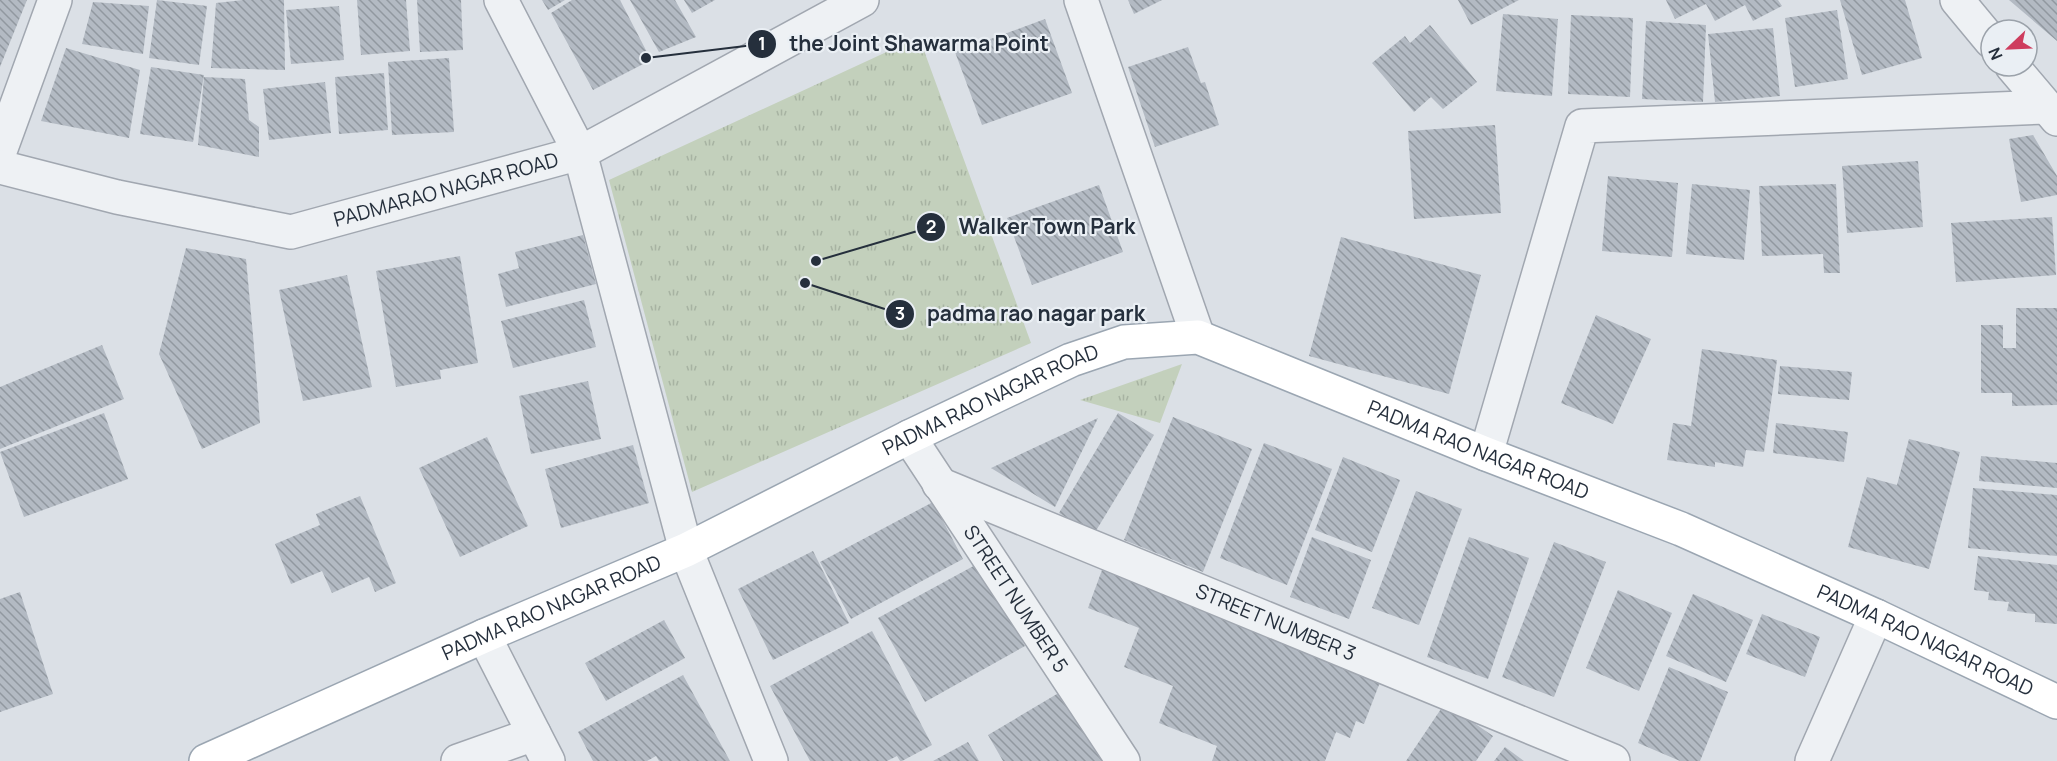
<svg xmlns="http://www.w3.org/2000/svg" width="2057" height="761" font-family="Manrope,sans-serif">
  <style>
    .park { fill: url(#park-tufts) }
    .building { fill: url(#building-back-hatch) }
    .lines { fill: none; stroke-linecap: round; stroke-linejoin: round }
    .minor-casing { stroke: #a1a7b0; stroke-width: 36 }
    .major-casing { stroke: #9ba6b2; stroke-width: 36 }
    .minor { stroke: #eef1f4; stroke-width: 33 }
    .major { stroke: #fff; stroke-width: 33 }
    .labels { text-anchor: middle; stroke-width: 4.5; stroke-linejoin: round; paint-order: stroke }
    .street-label { font-size: 20px; fill: #252f3c; stroke: #eaeff4 }
    .leader { fill: none; stroke: #252f3c; stroke-width: 2 }
    .callout-dot { fill: #252f3c; stroke: #eaeff4; stroke-width: 2 }
    .mark-label { font-size: 18px; text-anchor: middle; font-weight: bold; fill: #fff }
    .callout-label { font-size: 21px; text-anchor: middle; font-weight: bold; fill: #252f3c; stroke: #eaeff4; stroke-width: 4.5; stroke-linejoin: round; paint-order: stroke }
  </style>
  <defs>
    <pattern id="park-tufts" width="24" height="20" patternUnits="userSpaceOnUse" patternTransform="scale(1.5)"><rect width="24" height="20" fill="#c3d0bc"/><path d="M3 7l-1-3M5 7V3M7 7l1-3M15 17l-1-3M17 17v-4M19 17l1-3" fill="none" stroke="#a7b3a2"/></pattern>
    <pattern id="building-back-hatch" width="6" height="6" patternUnits="userSpaceOnUse" patternTransform="scale(1.5)"><rect width="6" height="6" fill="#b3bac3"/><path d="M-1 5l2 2M0 0l6 6M5-1l2 2" fill="none" stroke="#9198a0"/></pattern>
  </defs>
  <rect width="100%" height="100%" fill="#dbe0e6"/>
  <path class="park" d="M919,37l112,306 -339,149 -83,-312z
    M1182,364l-22,59 -80,-23z"/>
  <path class="building" d="M0,0h27l-27,67z
    M157,0l50,6 -8,59 -50,-7z
    M243,0h41l1,70 -74,-2 5,-65z
    M357,0h49l4,51 -49,4z
    M417,0h44l2,50 -43,2z
    M542,0h23l-17,10z
    M572,0h48l31,60 -58,30 -42,-77z
    M630,0h45l21,37 -37,15z
    M684,0h31l-23,13z
    M1128,0h34l-28,14z
    M1458,0h61l-48,25z
    M1666,0h112l4,6 -29,15 -8,-16 -30,16 -9,-17 -31,15z
    M1840,0h65l17,58 -60,17z
    M2009,0h48v41z
    M93,2l56,4 -6,48 -61,-10z
    M339,6l5,54 -53,4 -5,-54z
    M1837,10l11,69 -53,8 -10,-69z
    M1503,14l55,5 -6,77 -56,-5z
    M1571,15l62,3 -3,79 -62,-3z
    M1045,19l27,74 -90,32 -27,-73z
    M1646,21l60,4 -3,77 -61,-3z
    M1430,25l47,57 -34,27 -12,-12 -17,15 -42,-49 33,-27 5,7z
    M1773,28l7,68 -65,6 -7,-68z
    M1188,47l13,36 4,-1 14,43 -64,22 -27,-80z
    M66,48l74,22 -11,68 -88,-17z
    M449,58l5,74 -62,3 -4,-73z
    M151,67l53,8 -11,67 -53,-8z
    M384,73l4,57 -49,4 -4,-57z
    M204,77l41,2 4,41 10,7v30l-61,-12z
    M325,82l6,51 -62,7 -6,-51z
    M1495,125l6,88 -87,6 -6,-88z
    M2033,135l24,41v19l-36,7 -12,-63z
    M1918,161l5,66 -76,6 -5,-67z
    M1608,176l70,7 -6,74 -70,-6z
    M1692,184l58,6 -6,70 -58,-6z
    M1836,184l4,89h-16l-1,-19 -61,2 -3,-70z
    M1099,185l24,67 -91,33 -25,-67z
    M2052,217l4,58 -100,7 -5,-59z
    M583,235l13,49 -90,23 -8,-33 21,-6 -4,-16z
    M1341,237l140,38 -32,119 -140,-38z
    M186,248l60,11 7,76 7,88 -58,26 -43,-95z
    M460,256l18,107 -38,7 1,9 -45,8 -20,-116z
    M347,275l25,112 -69,14 -24,-111z
    M584,300l12,47 -83,21 -12,-47z
    M2016,308h41v97l-45,1v-13h-31v-68h22v23h13z
    M1596,315l55,24 -38,85 -52,-21z
    M102,345l22,54 -124,50v-62z
    M1702,349l75,11 -13,92 -18,-2 -3,17 -28,-5v5l-48,-7 6,-37 18,3z
    M1780,366l72,6 -3,28 -71,-6z
    M588,381l13,58 -70,15 -12,-58z
    M104,413l24,66 -104,38 -24,-65z
    M1118,413l36,22 -60,99 -35,-21z
    M1173,417l79,32 -49,123 -79,-32z
    M1098,418l-43,89 -64,-39z
    M1776,423l72,9 -4,30 -71,-9z
    M487,437l41,89 -68,31 -41,-89z
    M1909,439l51,13 -31,117 -81,-22 19,-70 30,8z
    M1264,443l68,26 -45,116 -67,-27z
    M633,445l16,58 -88,25 -16,-59z
    M1981,456l76,7v25l-78,-7z
    M1343,457l57,23 -28,72 -57,-22z
    M1973,488l84,7v61l-89,-8z
    M1416,491l46,18 -43,116 -47,-17z
    M360,496l36,87 -21,9 -6,-15 -37,16 -10,-22 -31,13 -16,-40 45,-19 -4,-11z
    M933,502l30,57 -112,60 -31,-57z
    M1312,537l59,23 -22,59 -59,-22z
    M1469,537l60,21 -41,121 -61,-22z
    M1554,542l52,20 -52,135 -52,-20z
    M813,551l36,72 -76,37 -35,-71z
    M1978,556l79,9v59l-22,-2v-8l-28,-3 2,-9 -21,-2 1,-8 -15,-2z
    M979,563l46,83 -100,56 -47,-84z
    M1102,570l280,107 -18,47 -8,-3 -6,17 -14,-6 -11,29h-113l5,-15 -58,-23 14,-37 -49,-19 15,-39 -51,-20z
    M1618,590l54,23 -33,78 -53,-23z
    M20,592l33,102 -53,18v-113z
    M1693,594l60,26 -27,62 -60,-26z
    M1762,614l58,23 -15,40 -59,-23z
    M664,620l21,38 -79,43 -21,-38z
    M872,631l60,114 -30,16h-2l-3,-5 -10,5h-77l-40,-75z
    M1669,667l59,25 -28,69h-20l-42,-18z
    M683,675l47,86h-71l-3,-5 -9,5h-54l-15,-29z
    M1067,688l42,73h-106l-15,-26z
    M1445,703l48,33 -17,25h-70z
    M968,742l11,19h-46z
    M1505,747l19,14h-30z"/>
  <g class="lines">
    <defs>
      <g id="minor">
        <path d="M501,0l79,153 106,397 85,211"/>
        <path d="M1081,0l117,337"/>
        <path d="M1957,0l34,41"/>
        <path d="M2012,66l45,53"/>
        <path d="M0,151l55,-151"/>
        <path id="s1" d="M0,167l117,30 174,35 289,-79 282,-153"/>
        <path id="s2" d="M909,437l214,324"/>
        <path d="M1486,454l96,-328 464,-19"/>
        <path id="s3" d="M939,484l674,277"/>
        <path d="M484,636l64,125"/>
        <path d="M458,761l76,-27"/>
        <path d="M1812,761l64,-145"/>
      </g>
      <g id="major">
        <path id="s4" d="M206,761l278,-125 202,-86 223,-113 162,-77 53,-18 74,-5 288,117 195,75 195,87 181,86"/>
      </g>
    </defs>
    <use href="#minor" class="minor-casing"/>
    <use href="#major" class="major-casing"/>
    <use href="#minor" class="minor"/>
    <use href="#major" class="major"/>
  </g>
  <g class="labels">
    <g class="street-label">
      <text dy="7" stroke="none"><textPath href="#s1" startOffset="459">PADMARAO NAGAR ROAD</textPath></text>
      <text dy="7" stroke="none"><textPath href="#s4" startOffset="864">PADMA RAO NAGAR ROAD</textPath></text>
      <text dy="7" stroke="none"><textPath href="#s4" startOffset="1386">PADMA RAO NAGAR ROAD</textPath></text>
      <text dy="7" stroke="none"><textPath href="#s2" startOffset="194">STREET NUMBER 5</textPath></text>
      <text dy="7" stroke="none"><textPath href="#s4" startOffset="378">PADMA RAO NAGAR ROAD</textPath></text>
      <text dy="7" stroke="none"><textPath href="#s3" startOffset="364">STREET NUMBER 3</textPath></text>
      <text dy="7" stroke="none"><textPath href="#s4" startOffset="1872">PADMA RAO NAGAR ROAD</textPath></text>
    </g>
  </g>
  <path class="leader" d="M646 58L762 44M816 261L931 227M805 283L900 314"/>
  <g class="callout-dot">
    <circle cx="646" cy="58" r="6"/>
    <circle cx="816" cy="261" r="6"/>
    <circle cx="805" cy="283" r="6"/>
    <circle cx="762" cy="44" r="15"/>
    <circle cx="931" cy="227" r="15"/>
    <circle cx="900" cy="314" r="15"/>
  </g>
  <g class="mark-label">
    <text x="762" y="50">1</text>
    <text x="931" y="233">2</text>
    <text x="900" y="320">3</text>
  </g>
  <g class="callout-label">
    <text x="919" y="51">the Joint Shawarma Point</text>
    <text x="1047" y="234">Walker Town Park</text>
    <text x="1036" y="321">padma rao nagar park</text>
  </g>
  <g transform="translate(2009 48) rotate(247)"><circle r="28" fill="#eaeff4" stroke="#9ba2aa" stroke-width="1.5"/>
  <path d="M0-4.5L10 22L0 15L-10 22Z" fill="#ce3d5e"/>
  <text y="-9" font-size="16" font-weight="bold" text-anchor="middle" fill="#252f3c">N</text>
  </g>
</svg>
